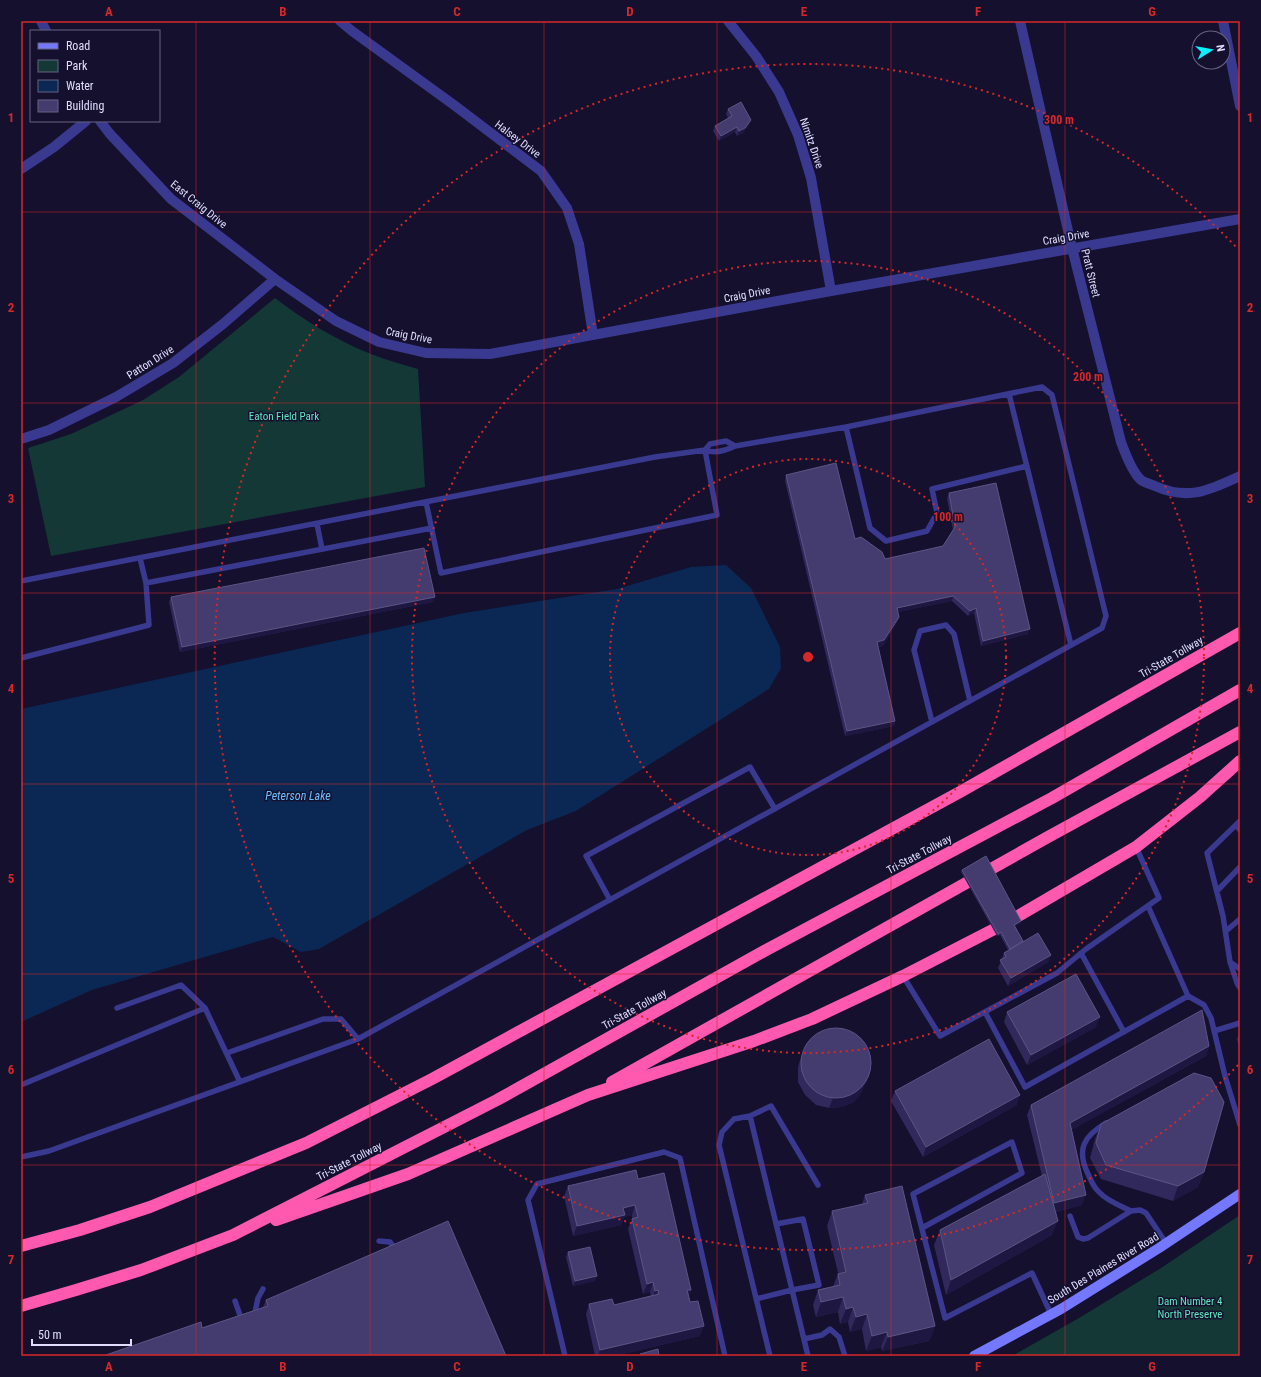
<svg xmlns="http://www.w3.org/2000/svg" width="1261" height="1377" font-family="'Roboto Condensed',sans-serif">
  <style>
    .green { fill: #133836 }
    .water { fill: #0a2853 }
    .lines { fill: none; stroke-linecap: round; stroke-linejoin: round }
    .lane { stroke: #39398f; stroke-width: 5.5 }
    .street { stroke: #39398f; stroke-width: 10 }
    .secondary { stroke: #7477ff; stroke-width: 10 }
    .highway { stroke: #ff58af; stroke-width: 12 }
    .wall { fill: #31295c }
    .shaded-wall { fill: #1e1742 }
    .building { fill: #443c6e; stroke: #5c5584 }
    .grid { fill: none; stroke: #d62828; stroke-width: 1; stroke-opacity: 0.55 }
    .ring { fill: none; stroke: #d62828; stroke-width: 2; stroke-dasharray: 2 4 }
    .labels { text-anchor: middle; stroke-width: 3; stroke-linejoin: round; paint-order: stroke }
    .street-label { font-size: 11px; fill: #e0ddff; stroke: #14102e }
    .park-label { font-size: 11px; fill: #61e8c0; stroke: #14102e }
    .water-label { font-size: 12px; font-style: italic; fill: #6bc1ff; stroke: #14102e }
    .centre { fill: #d62828; stroke: #14102e; stroke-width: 2 }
    .ring-label { font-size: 12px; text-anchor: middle; font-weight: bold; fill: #d62828; stroke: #14102e; stroke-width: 3; stroke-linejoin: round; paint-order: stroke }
    .neatline { fill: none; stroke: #d62828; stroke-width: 1.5 }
    .grid-label { font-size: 13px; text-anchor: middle; font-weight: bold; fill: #d62828 }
  </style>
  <rect width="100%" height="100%" fill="#14102e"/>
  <path class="green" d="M275,298c29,22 62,43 96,56 15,6 31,10 47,15l7,118 -374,69 -23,-108 43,-14 72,-34 36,-23z
    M1240,1215v141h-228l67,-38 82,-50z"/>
  <path class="water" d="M726,565l25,23 29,59 1,21 -12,21 -193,122 -49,19 -208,119 -18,3 -28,-15 -181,53 -71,32v-313l443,-96 153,-24 74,-22z"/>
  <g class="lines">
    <path class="lane" d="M1009,394l62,251
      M846,427l24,101 16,13 41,-10 10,-18 -5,-24 95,-23
      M705,450l5,-6 16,-3 9,5
      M426,502l15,71 276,-58 -12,-65
      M317,524l5,25
      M21,581l634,-124 50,-7c10,4 20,1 30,-4l111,-19 196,-40 10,8 54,221 -4,12 -744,411 -309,112 -28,6
      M146,583l286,-55
      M21,658l128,-33 -3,-42 -6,-25
      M932,722l-18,-72 6,-19 26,-6 8,9 16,67
      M1236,825l4,5
      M1217,891l23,-24
      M610,900l-24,-44 164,-89 25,42
      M1226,931l14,-12
      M1081,953l43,79
      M1230,962l-7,-46 -16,-63 33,-32
      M1240,969l-10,-7 7,21 3,5
      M903,976l37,60 117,-63 29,-24 73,-51 -23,-51
      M1188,996l16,9 7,13 14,58 15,49
      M117,1008l64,-23 24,23
      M985,1012l40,75 163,-91 -40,-90
      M1214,1031l26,-8
      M227,1053l96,-34h18l17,20
      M21,1085l184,-77 35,74
      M750,1116l21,-10 47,79
      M1106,1123c-22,13 -30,26 -18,51 3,6 5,13 11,18 8,9 22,14 32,19
      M1070,1216l8,21 5,2 5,-1 43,-27 9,-1 6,3 20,30
      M922,1228l100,-55 -10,-31 -99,52 32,124 87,-45 19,41
      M379,1241l11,1 6,8
      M756,1299l36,-9 27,-5 -16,-66 -27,5
      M235,1301l7,20
      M254,1317l4,-19 5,-9
      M804,1339l18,-4 8,-6 9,8 6,19
      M565,1356l-37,-156 9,-16 127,-32 16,6 45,198
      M770,1356l-51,-211 3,-13 12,-13 16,-3 58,240"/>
    <path class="street" d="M41,21l5,10
      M340,21l12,10 102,74 87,66 26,37 12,36 14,91
      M728,21l28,35 23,36 19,43 13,43 20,113
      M1020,21l52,227 49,194c4,11 11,30 20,38 4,3 10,4 14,6 33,15 55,4 85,-10
      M1223,21l17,85
      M100,121l10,13 61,65 104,80 61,42 43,21 47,11 64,1 341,-63 409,-72
      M21,169l33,-22 32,-26
      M21,439l28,-9 67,-33 57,-34 50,-39 52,-45"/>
    <path class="secondary" d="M974,1356l87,-47 98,-61 81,-54"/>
    <path class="highway" d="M612,1082l436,-245 192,-105
      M276,1220l132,-46 180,-79 166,-54 58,-22 91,-43 105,-54 128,-75 64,-50 40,-36
      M21,1246l59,-16 70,-23 156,-64 126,-64 329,-179 199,-108 280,-159
      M21,1306l55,-16 65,-20 92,-35 264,-135 271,-151 284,-151 188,-108"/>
  </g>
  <path class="wall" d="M728,109l21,16 -6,8 -6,3 -2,-4 -16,9 -6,-10 2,-5 13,-8 -2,-4z
    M786,475l69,64 30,20 58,-13 10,-16 -6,-32 2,-5 79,141 -47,12 -7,-33 -6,3 -16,-15 -54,11 1,5 -2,5 -14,24 -5,1 17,74 -1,5 -49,10 -60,-255z
    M171,597h264l-2,5 -253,50 -11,-50z
    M962,870l59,51v2l-6,3 8,15 28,14 -3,7 -40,24 -10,-18 6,-15 4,-3 -8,-15 -3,1 -36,-64z
    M1007,1012l89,15 -69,38 -23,-43z
    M1239,1034h1v19l-3,-14z
    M1209,1046l-3,10 -135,74 11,75 -27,7 -3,23 -106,60 -12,-50 6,-15 102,-54 -15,-61 4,-10z
    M801,1057l61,35 -8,10 -12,5 -13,1 -13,-3 -11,-10 -7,-13v-15z
    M895,1091l122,14 -94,52 -32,-56z
    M1101,1124l103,48 -6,15 -25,14 -72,-22 -11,-21 5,-19z
    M638,1179l53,111 -2,6 11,40 -86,20h-19l-9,-42 3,-10 25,1 37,-9 -1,-4 -7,2 -15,-65 4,-10v-4l-8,2 -3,8 -48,11 -9,-40 4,-10z
    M865,1195l70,131 -6,15 -47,10 -1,-4 -15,4 -4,-22 -12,3 -2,-10 -8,2 -2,-12 -22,5 -3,-12 5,-15 15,-3 5,-14 -11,-47 5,-15 30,-7z
    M568,1252l29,24 -2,5 -22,5 -7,-29z
    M266,1300l240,56 -304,-28 61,-21z"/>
  <path class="shaded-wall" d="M751,120l-2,5 -6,8 -6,3 2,-5z
    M737,127l-2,5 -16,9 2,-5z
    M953,596l-1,5 -57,12 2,-5z
    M435,597l-2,5 -253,50 2,-5z
    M976,608l-2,5 -6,3 2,-5z
    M899,617l-2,5 -14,24 -8,2 2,-6z
    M1030,629l-2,5 -47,12 2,-5z
    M895,721l-1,5 -49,10 2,-5z
    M1021,921v2l-8,4 1,-2z
    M1051,955l-3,7 -40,24 3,-8z
    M1100,1017l-4,10 -69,38 4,-10z
    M1209,1046l-3,10 -140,77 4,-10z
    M871,1070l-9,22 -8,10 -12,5 -13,1 4,-10z
    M1020,1095l-3,10 -94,52 3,-10z
    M1204,1172l-6,15 -25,14 5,-15z
    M1086,1195l-4,10 -32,8 4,-10z
    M635,1205l-3,10 -8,2 -3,8 -48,11 4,-10 46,-18z
    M1058,1221l-6,14 -106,60 5,-15z
    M597,1276l-2,5 -22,5 2,-5z
    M653,1282l-3,10 -7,2 4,-10z
    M658,1290l-4,10 -2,1 3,-10z
    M687,1290h4l-3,10z
    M843,1297l-5,15 -22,5 5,-15z
    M853,1307l-5,15 -8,2 6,-15z
    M867,1314l-5,15 -12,3 6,-15z
    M704,1326l-4,10 -86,20h-16l2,-6z
    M935,1326l-6,15 -47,10 6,-14z
    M887,1332l-6,15 -15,4 6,-15z"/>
  <path class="building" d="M741,102l10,18 -6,8 -6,3 -2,-4 -16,9 -6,-10 17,-10 -4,-7z
    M836,463l19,76 6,-2 21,15 3,7 58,-13 12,-19 -6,-34 47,-10 34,146 -47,12 -7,-33 -6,3 -17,-15 -56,12 2,9 -15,23 -7,2 18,79 -48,10 -61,-256z
    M424,548l11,49 -253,50 -11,-50z
    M986,856l35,65 -7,4 9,16 -13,8 -9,-17 -3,2 -36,-64z
    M1038,933l13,22 -40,23 -11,-18 6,-3 -2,-4z
    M1076,974l24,43 -69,38 -24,-43z
    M1202,1010l7,36 -139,77 16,72 -32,8 -23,-98z
    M801 1063a35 35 0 1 1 70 0a35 35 0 1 1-70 0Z
    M989,1039l31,56 -94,52 -31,-56z
    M1194,1073l17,5 13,24 -20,70 -26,14 -72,-21 -10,-22 5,-19z
    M636,1170l2,9 26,-6 27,117h-4l3,12 8,-1 6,25 -104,24 -11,-46 23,-5 2,6 45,-11 -1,-4 -3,1 -2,-9 -6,2 -15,-65 6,-2 -3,-12 -12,3 2,7 -48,11 -9,-40z
    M1045,1174l13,47 -107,59 -11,-50z
    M902,1186l33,140 -47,11 -1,-5 -15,4 -5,-22 -11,3 -3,-10 -7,2 -3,-12 -22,5 -3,-12 22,-5 -2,-11 8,-2 -14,-61 36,-8 -3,-8z
    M448,1221l58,135h-403l98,-34 1,6 66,-22 -2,-6z
    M590,1247l7,29 -22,5 -7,-29z
    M658,1349l1,7h-18l-1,-2z"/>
  <path class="grid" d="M196,21v1335M370,21v1335M544,21v1335M717,21v1335M891,21v1335M1065,21v1335M21,212h1219M21,403h1219M21,593h1219M21,784h1219M21,974h1219M21,1165h1219"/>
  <g class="ring">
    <circle cx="808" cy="657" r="198"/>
    <circle cx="808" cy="657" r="396"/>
    <path d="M1238 1065A593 593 0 1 1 1238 249"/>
  </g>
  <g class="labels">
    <g class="street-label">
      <text transform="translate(518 139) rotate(37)" y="4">Halsey Drive</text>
      <text transform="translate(812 143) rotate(71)" y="4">Nimitz Drive</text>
      <text transform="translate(199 204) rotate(39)" y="4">East Craig Drive</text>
      <text transform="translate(1066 237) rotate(-10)" y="4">Craig Drive</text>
      <text transform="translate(1091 273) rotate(76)" y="4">Pratt Street</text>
      <text transform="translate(747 294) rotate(-11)" y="4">Craig Drive</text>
      <text transform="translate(409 335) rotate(11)" y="4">Craig Drive</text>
      <text transform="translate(150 362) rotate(-32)" y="4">Patton Drive</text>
      <text transform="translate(1171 657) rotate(-30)" y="4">Tri-State Tollway</text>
      <text transform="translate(919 854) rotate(-28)" y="4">Tri-State Tollway</text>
      <text transform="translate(634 1009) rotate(-29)" y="4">Tri-State Tollway</text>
      <text transform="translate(349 1161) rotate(-27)" y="4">Tri-State Tollway</text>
      <text transform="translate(1103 1268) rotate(-31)" y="4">South Des Plaines River Road</text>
    </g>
    <g class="park-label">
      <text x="284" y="420">Eaton Field Park</text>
      <text x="1190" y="1305">Dam Number 4<tspan x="1190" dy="13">North Preserve</tspan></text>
    </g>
    <g class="water-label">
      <text x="298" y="800">Peterson Lake</text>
    </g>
  </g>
  <circle cx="808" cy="657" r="6" class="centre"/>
  <g class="ring-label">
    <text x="1059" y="124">300 m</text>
    <text x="1088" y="381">200 m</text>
    <text x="948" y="521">100 m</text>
  </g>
  <rect width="1261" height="1377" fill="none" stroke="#14102e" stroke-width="44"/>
  <rect x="30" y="30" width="130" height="92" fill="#14102e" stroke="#666282"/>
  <rect x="38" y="43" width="20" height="6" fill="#7477ff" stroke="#666282"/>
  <text x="66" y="50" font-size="12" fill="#e0ddff">Road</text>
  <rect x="38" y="60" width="20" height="12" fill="#133836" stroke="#666282"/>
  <text x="66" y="70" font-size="12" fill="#e0ddff">Park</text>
  <rect x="38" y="80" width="20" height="12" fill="#0a2853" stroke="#666282"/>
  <text x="66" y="90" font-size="12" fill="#e0ddff">Water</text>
  <rect x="38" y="100" width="20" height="12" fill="#443c6e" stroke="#666282"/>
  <text x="66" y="110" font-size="12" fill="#e0ddff">Building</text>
  <g transform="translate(1211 50) rotate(79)"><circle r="19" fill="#14102e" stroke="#666282"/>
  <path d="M0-3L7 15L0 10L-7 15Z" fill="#09f1ff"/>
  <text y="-6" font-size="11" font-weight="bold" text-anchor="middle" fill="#e0ddff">N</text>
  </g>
  <path d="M32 1339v6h99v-6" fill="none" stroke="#e0ddff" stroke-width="2"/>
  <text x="38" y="1339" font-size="12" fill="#e0ddff" stroke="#14102e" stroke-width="3" paint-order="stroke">50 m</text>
  <rect x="22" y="22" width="1217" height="1333" class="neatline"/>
  <g class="grid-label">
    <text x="109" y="16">A</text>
    <text x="283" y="16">B</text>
    <text x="457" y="16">C</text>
    <text x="630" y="16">D</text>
    <text x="804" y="16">E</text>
    <text x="978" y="16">F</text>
    <text x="1152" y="16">G</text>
    <text x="11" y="122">1</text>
    <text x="1250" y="122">1</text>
    <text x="11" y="312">2</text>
    <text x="1250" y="312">2</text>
    <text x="11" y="503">3</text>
    <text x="1250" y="503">3</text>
    <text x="11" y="693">4</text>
    <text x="1250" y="693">4</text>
    <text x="11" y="883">5</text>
    <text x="1250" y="883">5</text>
    <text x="11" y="1074">6</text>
    <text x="1250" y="1074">6</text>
    <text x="11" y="1264">7</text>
    <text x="1250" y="1264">7</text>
    <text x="109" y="1371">A</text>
    <text x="283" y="1371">B</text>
    <text x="457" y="1371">C</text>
    <text x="630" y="1371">D</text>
    <text x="804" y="1371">E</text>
    <text x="978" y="1371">F</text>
    <text x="1152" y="1371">G</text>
  </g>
</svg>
